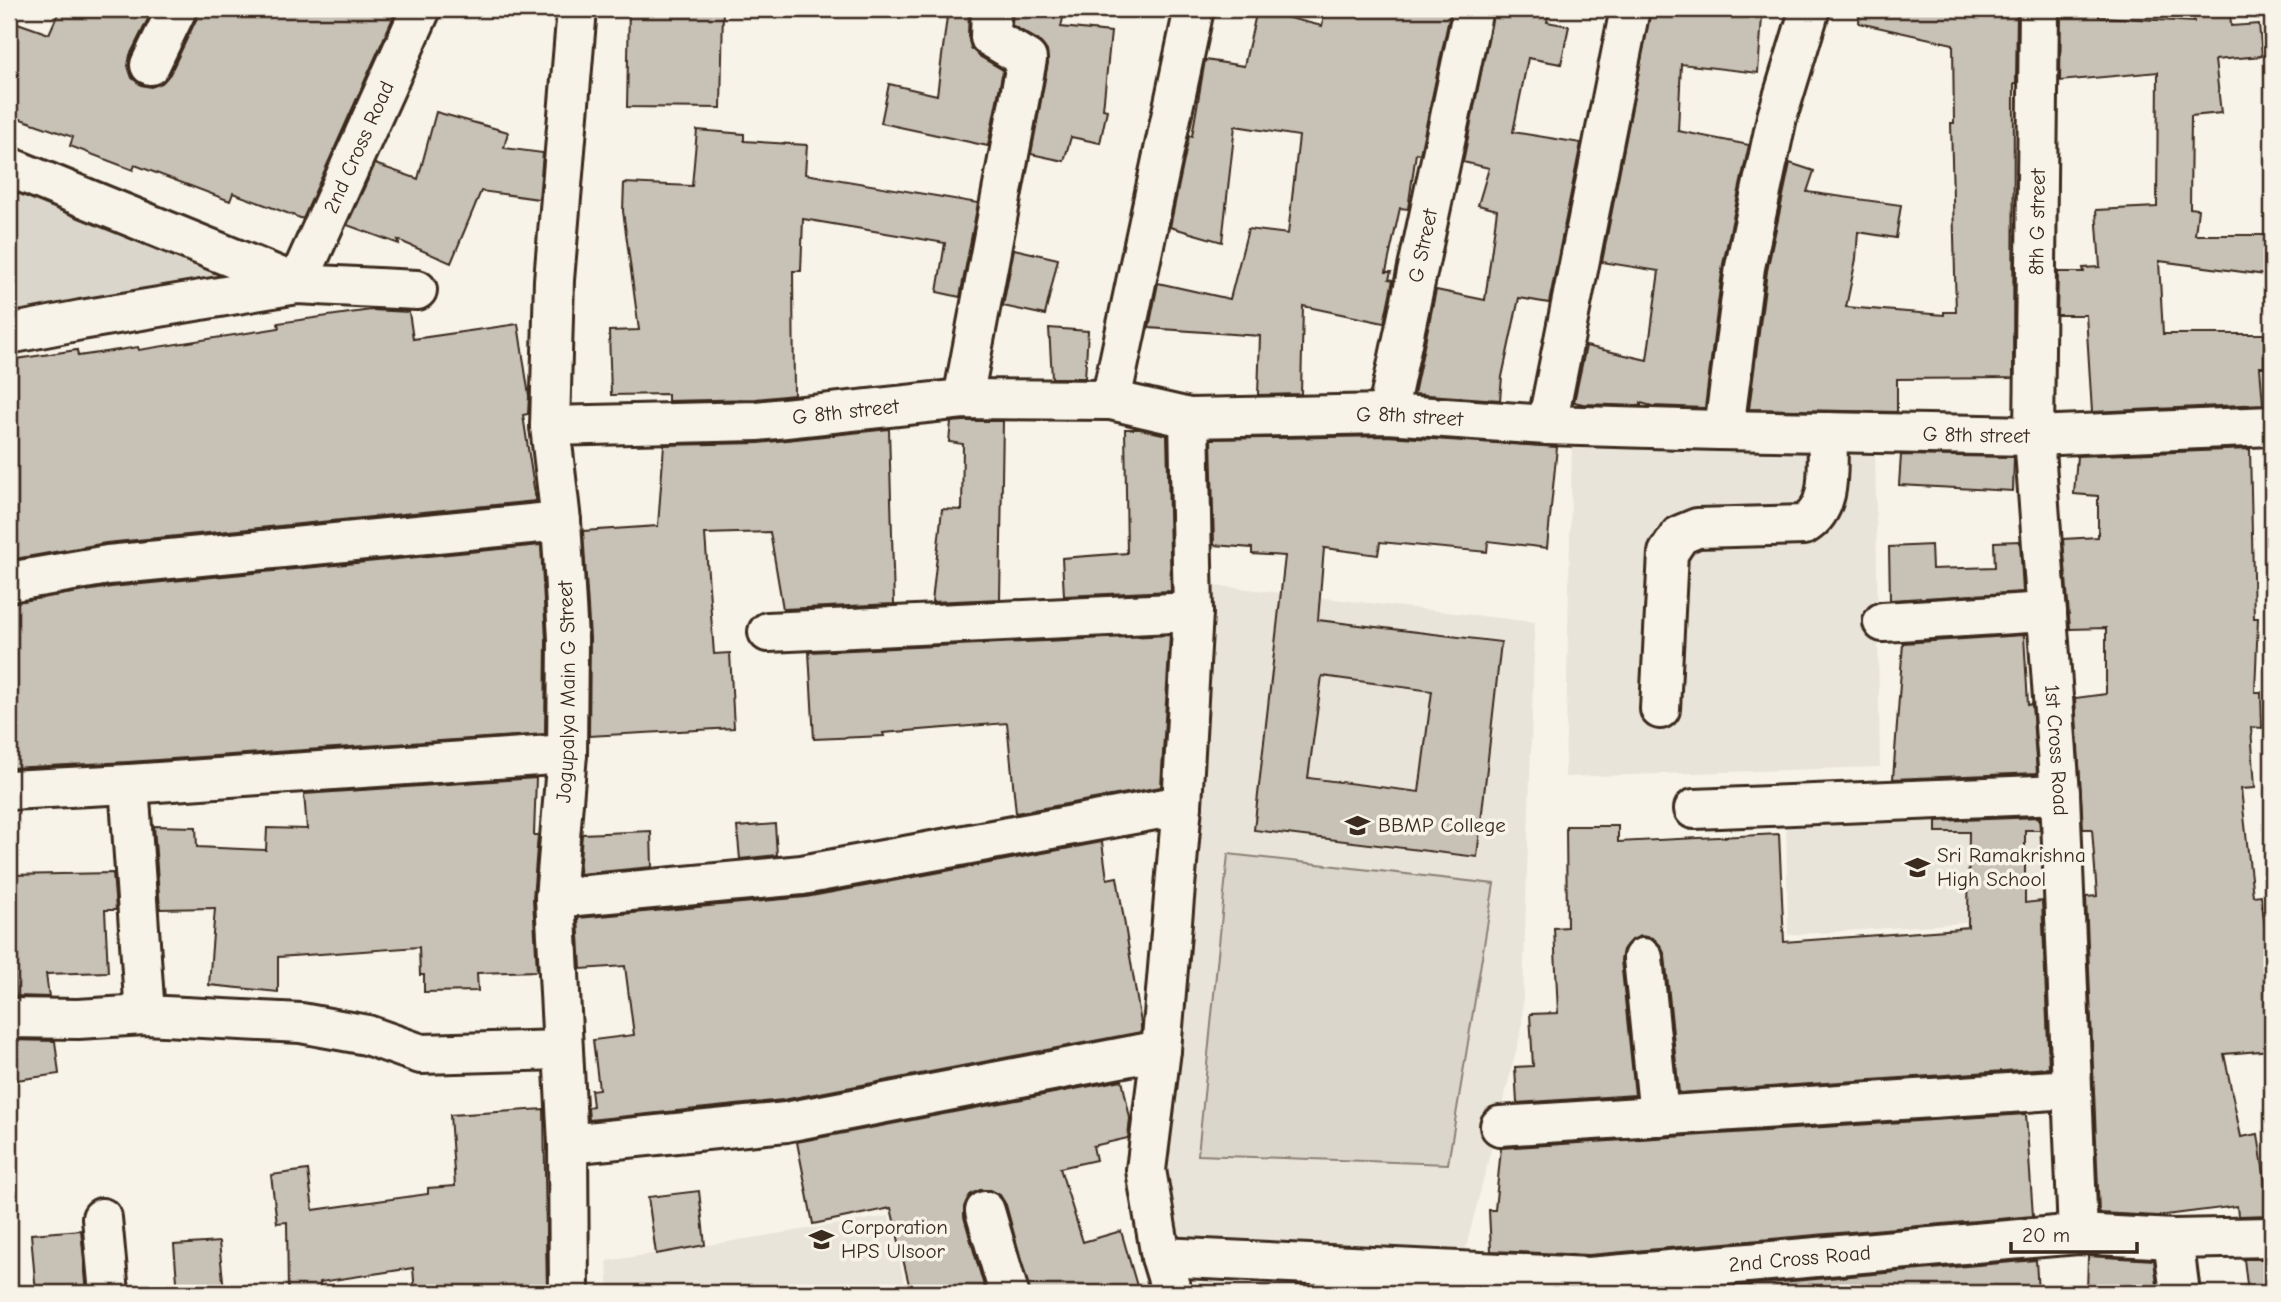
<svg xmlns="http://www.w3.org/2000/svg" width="2281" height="1302" font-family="'Comic Neue',sans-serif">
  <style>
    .built { fill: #e9e4d9 }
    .green { fill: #dbd6cb; stroke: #8b8074; stroke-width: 2 }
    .building { fill: #c8c1b6; stroke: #3b2a1e; stroke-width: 2; fill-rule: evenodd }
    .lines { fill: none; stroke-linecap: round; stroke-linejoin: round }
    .minor-casing { stroke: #3b2a1e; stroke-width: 44 }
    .minor { stroke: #f7f3e8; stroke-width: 38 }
    .labels { text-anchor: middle; stroke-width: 7; stroke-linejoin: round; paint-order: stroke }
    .street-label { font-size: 21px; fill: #3b2a1e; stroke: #f7f3e8 }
    .poi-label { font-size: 21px; fill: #3b2a1e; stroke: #f7f3e8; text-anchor: start }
  </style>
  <rect width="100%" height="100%" fill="#f7f3e8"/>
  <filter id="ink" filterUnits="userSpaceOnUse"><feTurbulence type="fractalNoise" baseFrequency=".0143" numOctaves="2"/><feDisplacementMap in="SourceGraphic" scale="14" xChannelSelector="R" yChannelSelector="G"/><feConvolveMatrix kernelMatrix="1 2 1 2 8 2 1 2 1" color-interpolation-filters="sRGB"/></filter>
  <g filter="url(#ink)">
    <path class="built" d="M1572,441l303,3 5,323 -315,10z
      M1213,585l322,37 -13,406 -59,231 -293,-6 -17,-87z
      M2044,802l5,115 -261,18 -2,-118z
      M889,1216l18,77h-298l-2,-32z"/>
    <path class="green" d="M9,182l243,95 -243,42z
      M1228,854l266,30 -46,280 -250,-9z"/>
    <path class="building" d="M60,9h93l-23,46 -2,11 4,12 9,7 10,2 11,-4 8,-9 27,-56 2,-9h198l-94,210 -70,-26 -3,8 -95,-36 -2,5 -63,-24 3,-9 -64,-22v-95l40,14z
      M629,9h94l-2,99 -94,-1z
      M948,9h21l-1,27 3,12 8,8 24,14 -15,76 -107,-23 8,-39 48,11z
      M1013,9h52l-4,18 50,5 -8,77 4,1 -7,33 -29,-6 -7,24 -33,-7 17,-91 -1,-12 -9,-11 -26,-15z
      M1325,9h126l-31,145 -4,-1 -8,56 -8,-1 -14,64h5l-2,7 4,1 -9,43 -81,-17 -2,88 -43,1 2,-59 -111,-8 9,-45 72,16 18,-70 40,5 11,-98 -64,-10 -13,116 -52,-15 19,-91h3l13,-76 39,6 13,-56 65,16z
      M1494,9h56l-3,13 22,4 -8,38 -33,-6 -15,74 68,11 -32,160 -30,-5 -17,79 -2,23 -86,-6 22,-104 49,10 12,-90 -19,-5 11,-37 -26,-6z
      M1651,9h88l23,8 -4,56 -77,-9 -3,67 71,14 -26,119 -18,144 -53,-2 -11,-3v3l-58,-2 -9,-2 12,-56 61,14 12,-89 -57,-9z
      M1860,9h113l44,3 -1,72h-2l-1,294 -116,1v33l-148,-3 18,-138 23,-108 24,8 -7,21 94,13 -5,33 -38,-6 -2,27 -10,48 98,8v-3h12l-5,-189h3l-1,-79 -94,-21z
      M2193,9h37l1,17 28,-2 3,32 -47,4 6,53 -30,3 -1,92 8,1 -3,26h71v40l-107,-14 4,73h101v33h-4l3,37 -171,8 -6,-97h-29l1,-43h26l-1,-4 17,-1 -4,-57 61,-3 1,-135 -98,9 1,-64 38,-4v4l95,5z
      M436,112l72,20 -4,16 39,5 -4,46 -58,-8 -30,72 -53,-23 1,4 -52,-19 28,-61 43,15z
      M697,130l47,4v7l63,4 -2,29 173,29 -18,94 -23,-5 8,-49 -142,-24 -2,52h-8l1,124 -38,4 -88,2v-7l-57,1 -2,-64 30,-1 -16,-119 1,-28 68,3z
      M1014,249l44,10 -13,56 -42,-9z
      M371,310l38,2 4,27 105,-15 11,72 -1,18 -5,1 13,86 -430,42 -97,17v-200l68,-10 1,6 60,-9 1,3 140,-22 -1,-5z
      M1049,328l39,3 -3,47h-33z
      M964,421h39l-3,178 -68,3 10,-93 20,1 1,-66 -14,-2 2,-20z
      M889,429l5,175 -111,5 -13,-77 -65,2 9,120 16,-1 4,75 -145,8 1,-98 -7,-107 75,-5 6,-81 95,-2z
      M1125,429h15l27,6 4,156 -107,5 -2,-38 65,-5z
      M1386,436l171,11 -10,101 -59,-7 -1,11 -107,-10 -2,13 -54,-7 -6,72 183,22 -24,215 -223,-27 31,-274 -33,-2v-6l-38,-3 -3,-106zM1322,676l110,15 -13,101 -111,-14z
      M2250,449l4,169h4l-3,74h6l1,36 -11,-1 4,61 -14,1 12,107 8,-1 8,66 -4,1 7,88 -48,4 17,83 17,-3 12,81 -32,1 -1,-10 -79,10 -59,-3 -13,-316 11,-1 -5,-67h-9l-8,-131 31,-4v-66l-36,1 -7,-90 35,-2v-41l-24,-2 3,-38z
      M1901,455l113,2 -1,34 -114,-6z
      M2020,541l3,51 -133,8 -1,-53 42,-2 1,24 63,-2 -1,-25z
      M541,545l5,95 -1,94 -417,28 -119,6v-165l102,-16z
      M1170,635l-9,152 -145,26 -9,-90 -124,10 1,3 -70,3 -5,-87z
      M2024,635l4,70 4,-1 5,69 -144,6 10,-136z
      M536,778l-2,57h4l-5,64 4,72 -60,2 1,18 -54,1v-17h-4l-1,-28 -141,10v35l-69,-7 6,-77 -55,1 -6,-83 42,1 1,20 69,3 1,-22 40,1 -3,-35z
      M2039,817l1,13h-15v73l17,-2 7,167 -370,25 -14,-138 -5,-10 -7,-7 -12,-2 -11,5 -7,9 -2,10 14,135 -118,8 -2,-36 18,-1 -3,-52 28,-1 -4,-85 13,-1 -1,-101h52v16l161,-8 5,108 175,-13v-1l9,-1 1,-95h-33v-11z
      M775,824l2,31 -37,4 -3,-32z
      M651,831l1,36 -73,7 3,-40z
      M1102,842l5,37 10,-2 24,146v9l-358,68 -194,20 -1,-13 5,-1 -2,-16 8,-1 -6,-49 41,-5 -9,-69 -44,3 -3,-51 228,-21z
      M113,873l3,37h-11l3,62 -62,2 3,23 -33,-1 -4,-85h-3v-36z
      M9,1040l46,1 4,33 -50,7z
      M1122,1080l8,38 -2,20 -35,8 3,14 -36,8 23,74 38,-11 18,62h-109l-24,-88 -6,-10 -10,-5h-10l-10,5 -6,12v10l22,76h-75l-20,-85 -78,16 -16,-82z
      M544,1109l3,184h-132l-2,-25 -93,14v11h-32l-1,-71 -10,1 -6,-48 37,-5 5,40 115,-16v-6l27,-2 -5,-71z
      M2026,1114l7,102 -444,39 -98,-4 -2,-41h6l6,-62z
      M699,1191l6,54 -49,9 -8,-57z
      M81,1230l6,63h-51l-5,-59z
      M219,1242l5,48 -46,3 -4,-48z
      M2088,1256l66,4 4,33h-71z
      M2244,1259h28v34h-24z
      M2036,1260l2,33h-384z"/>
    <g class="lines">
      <defs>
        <g id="minor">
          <path id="s1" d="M2039,9l-5,427 26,358 18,440"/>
          <path d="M150,65l27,-56"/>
          <path d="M9,167l288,117"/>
          <path id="s2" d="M297,284l124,-275"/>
          <path d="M9,334l72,-14 216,-36 120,6"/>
          <path d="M963,399l64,-340 -37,-22 1,-28"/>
          <path d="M1111,400l83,-391"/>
          <path id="s3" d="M1387,414l86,-405"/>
          <path d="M1547,425l83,-416"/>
          <path id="s4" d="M550,426l207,-5 206,-22 148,1 78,18 198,-4 160,11 171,5 316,6 238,-10"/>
          <path d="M1724,429l21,-162 32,-150 33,-108"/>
          <path d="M9,582l99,-17 453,-44"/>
          <path d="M1883,622l164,-10"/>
          <path d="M768,632l425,-20"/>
          <path d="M1660,709l8,-156 12,-18 17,-7 107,-3c31,-19 22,-61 24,-93"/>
          <path d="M129,784l16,231"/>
          <path d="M9,790l120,-6 438,-30"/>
          <path d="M1694,809l366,-15"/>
          <path d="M555,898l247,-23 380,-70"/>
          <path d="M1643,958l16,158"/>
          <path d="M9,1018l69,1 67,-4 156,8 66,12 54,19 141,-4"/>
          <path d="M1500,1126l571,-37"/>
          <path d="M568,1144l218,-22 375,-72"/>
          <path d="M985,1211l24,82"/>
          <path d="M102,1218l7,75"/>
          <path d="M2173,1239l7,54"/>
          <path id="s5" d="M1161,1257l428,20 489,-43 95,5 99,-2"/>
          <path id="s6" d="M569,1293l-1,-149 -13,-246 12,-144 1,-115 -7,-118 -11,-95 4,-146 23,-271"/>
          <path d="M1172,1293l-11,-36 -15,-87 15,-120 21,-245 11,-193 -4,-194"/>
        </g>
      </defs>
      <use href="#minor" class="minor-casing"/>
      <use href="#minor" class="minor"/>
    </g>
  </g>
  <defs>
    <symbol id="school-bare" viewBox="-9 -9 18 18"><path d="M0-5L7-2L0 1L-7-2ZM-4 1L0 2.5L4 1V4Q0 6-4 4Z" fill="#3b2a1e" stroke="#f7f3e8" stroke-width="2.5" paint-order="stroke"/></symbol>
  </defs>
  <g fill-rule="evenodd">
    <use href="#school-bare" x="1340" y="808" width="35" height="35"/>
    <use href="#school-bare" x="1900" y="850" width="35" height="35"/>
    <use href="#school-bare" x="804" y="1222" width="35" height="35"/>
  </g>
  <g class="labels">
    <g class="street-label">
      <text dy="7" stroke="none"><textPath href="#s2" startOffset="150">2nd Cross Road</textPath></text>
      <text transform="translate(2037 222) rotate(-89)" y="7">8th G street</text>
      <text dy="7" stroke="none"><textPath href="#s3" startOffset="172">G Street</textPath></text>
      <text dy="7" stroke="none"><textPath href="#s4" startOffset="296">G 8th street</textPath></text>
      <text dy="7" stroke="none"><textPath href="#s4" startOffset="863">G 8th street</textPath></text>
      <text dy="7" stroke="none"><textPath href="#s4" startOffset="1430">G 8th street</textPath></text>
      <text dy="7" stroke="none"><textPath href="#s6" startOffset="602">Jogupalya Main G Street</textPath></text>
      <text dy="7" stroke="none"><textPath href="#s1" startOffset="742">1st Cross Road</textPath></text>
      <text dy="7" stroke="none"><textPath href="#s5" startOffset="640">2nd Cross Road</textPath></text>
    </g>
    <g class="poi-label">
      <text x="1378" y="832">BBMP College</text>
      <text x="1937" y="862">Sri Ramakrishna<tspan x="1937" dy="24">High School</tspan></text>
      <text x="841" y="1234">Corporation<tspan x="841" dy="24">HPS Ulsoor</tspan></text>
    </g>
  </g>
  <rect width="2281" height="1302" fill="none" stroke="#f7f3e8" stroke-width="35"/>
  <rect x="18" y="18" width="2246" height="1267" fill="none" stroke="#3b2a1e" stroke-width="2.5" filter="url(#ink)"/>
  <path d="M2011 1242v10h126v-10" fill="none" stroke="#3b2a1e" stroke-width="3.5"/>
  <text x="2022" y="1242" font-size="21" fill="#3b2a1e" stroke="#f7f3e8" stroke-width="5" paint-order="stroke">20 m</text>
</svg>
